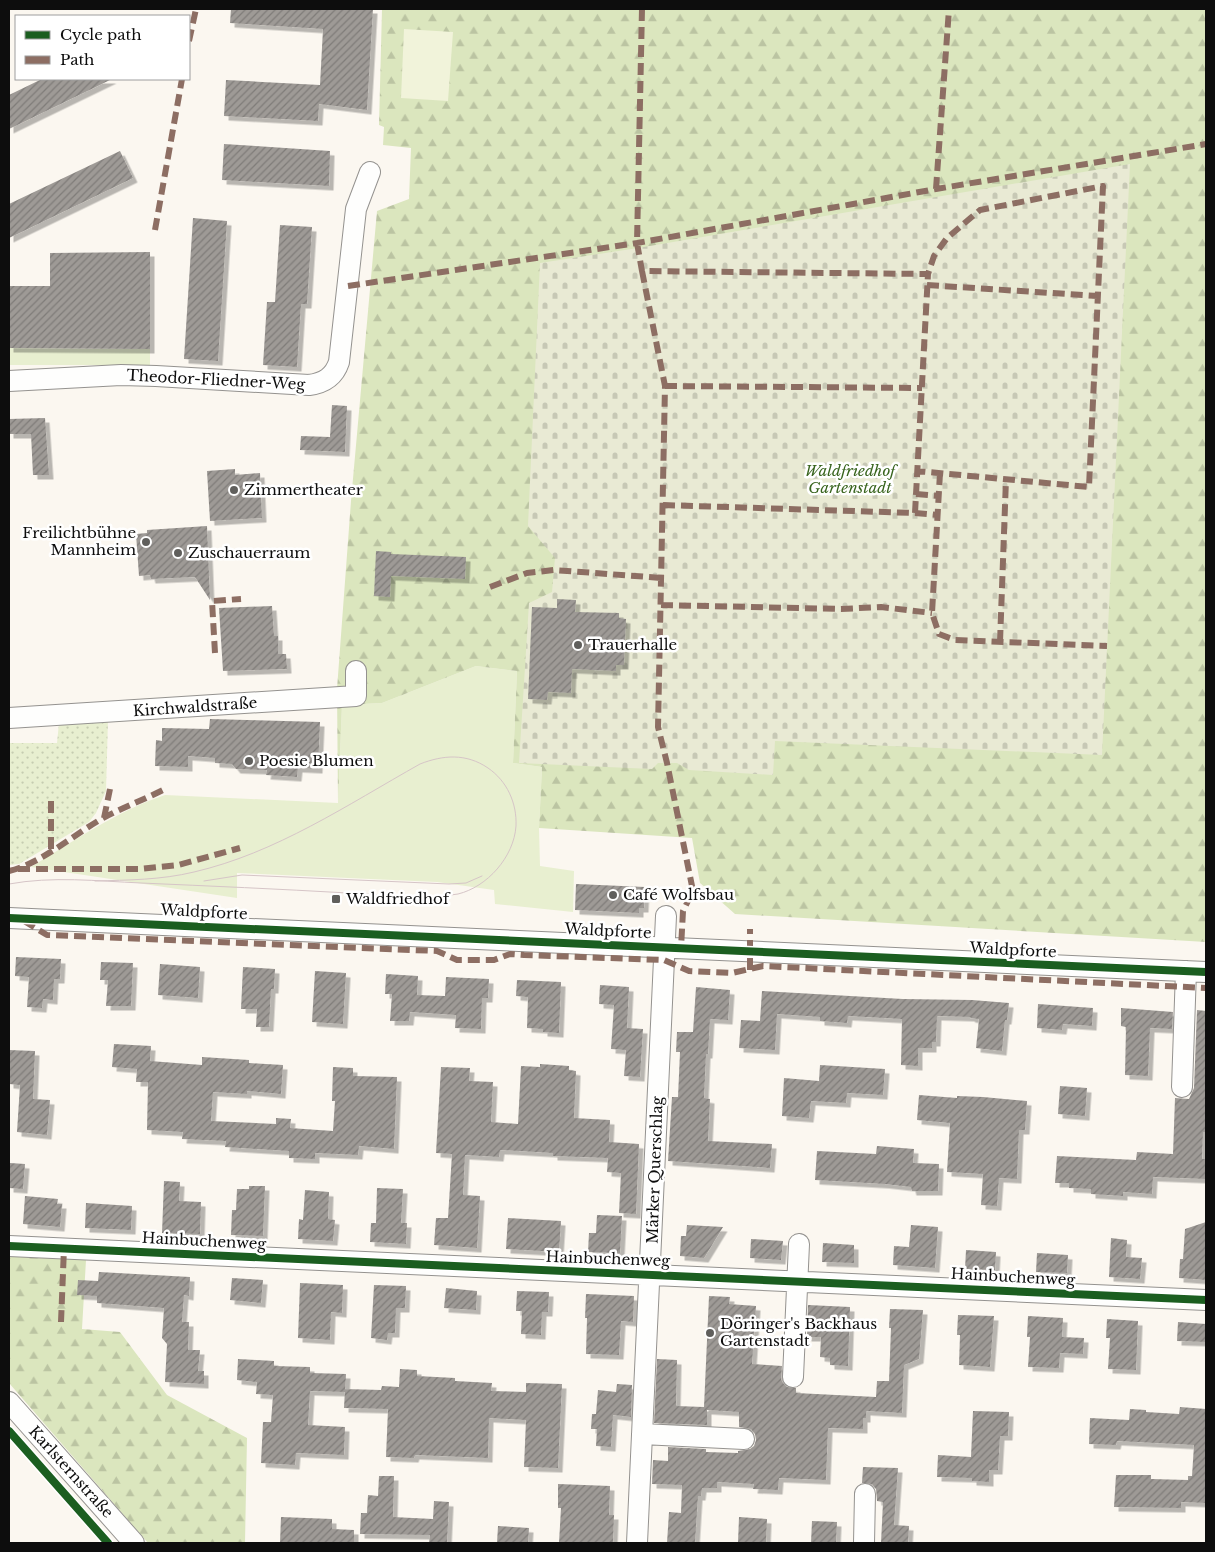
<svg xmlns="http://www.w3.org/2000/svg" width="1215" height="1552" font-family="'Libre Baskerville',serif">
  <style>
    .grass { fill: #e8efd0 }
    .forest { fill: url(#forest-firs) }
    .cemetery { fill: url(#cemetery-stones) }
    .garden { fill: url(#garden-dots) }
    .pitch { fill: #f1f3da }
    .building { fill: url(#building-hatch); filter: url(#shadow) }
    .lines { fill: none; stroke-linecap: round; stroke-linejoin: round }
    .minor-casing { stroke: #94928f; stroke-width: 22 }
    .minor { stroke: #fefefd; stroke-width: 20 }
    .tram { stroke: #d6c5c7; stroke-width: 1 }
    .quiet { stroke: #8d6e63; stroke-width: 6; stroke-dasharray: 12 6; stroke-linecap: butt }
    .cycleway-casing { stroke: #fff; stroke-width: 11 }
    .cycleway { stroke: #1b5e20; stroke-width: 8 }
    .poi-dot { fill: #605f5c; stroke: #fff; stroke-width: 2 }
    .labels { text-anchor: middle; stroke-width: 5; stroke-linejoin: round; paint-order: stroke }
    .street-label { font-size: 15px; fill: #0d0d0d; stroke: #fff }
    .park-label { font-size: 15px; font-style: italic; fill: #38641d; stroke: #fff }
    .poi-label { font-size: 15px; fill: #0d0d0d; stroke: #fff; text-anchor: start }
  </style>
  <defs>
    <pattern id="forest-firs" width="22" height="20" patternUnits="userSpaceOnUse" patternTransform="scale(1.25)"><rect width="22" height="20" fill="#dbe6be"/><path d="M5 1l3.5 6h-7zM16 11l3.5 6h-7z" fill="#bbc4a2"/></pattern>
    <pattern id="cemetery-stones" width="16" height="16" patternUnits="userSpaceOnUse" patternTransform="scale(1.25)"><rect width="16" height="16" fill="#e9ead4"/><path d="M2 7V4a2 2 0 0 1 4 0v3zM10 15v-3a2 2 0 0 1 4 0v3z" fill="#c7c8b5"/></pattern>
    <pattern id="garden-dots" width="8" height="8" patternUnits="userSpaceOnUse" patternTransform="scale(1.25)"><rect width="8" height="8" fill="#e8efd0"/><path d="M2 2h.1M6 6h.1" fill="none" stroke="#c6ccb1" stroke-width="1.8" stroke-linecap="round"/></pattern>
    <pattern id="building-hatch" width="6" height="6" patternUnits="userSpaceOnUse" patternTransform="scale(1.25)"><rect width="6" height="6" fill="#9e9a96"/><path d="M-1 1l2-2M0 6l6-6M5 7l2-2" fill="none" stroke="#7f7c79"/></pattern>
    <filter id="shadow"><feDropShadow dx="4.5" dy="4.5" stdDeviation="0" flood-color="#0004"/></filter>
  </defs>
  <rect width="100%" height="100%" fill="#fbf7f0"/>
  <path class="grass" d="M9,348l141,1v16h-141z
    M476,666l41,5 -4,92 29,4 -3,61 1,38 34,5 -1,41 -78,-8 -1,-14 -57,-8 -200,-9v25l-206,-31c43,-26 86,-56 134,-72l173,8 4,-98 40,-2z"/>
  <path class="forest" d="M382,9h824v933l-471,-28 -35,-31 -8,-45 -153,-10 3,-61 -29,-4 4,-92 -41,-5 -94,37 -40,2 -4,98 -1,-114 14,-188 26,-290 32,-12 2,-51 -28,-3 1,-18 -5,-2z
    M9,1254l77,6 -4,69 38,3 47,63 80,43 -2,105h-97l-139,-160z"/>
  <path class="cemetery" d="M1130,164l-28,591 -327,-14 -2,34 -84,-5 -12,-7h-19l-6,6 -133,-6 10,-160 23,-11 3,-34 -27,-32 12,-263 98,-15z"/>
  <path class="garden" d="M108,719l-2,72 -10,22 -7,9 -70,42 -10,1v-122h48l2,-20z"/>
  <path class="pitch" d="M404,29l49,3 -5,69 -47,-3z"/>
  <path class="building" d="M231,9h142l-6,101 -48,-6 -1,17 -94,-5 2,-36 94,5 3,-56 -93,-6z
    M42,79h70l-103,50v-34z
    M224,144l106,7 -1,35 -107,-6z
    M120,151l13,27 -124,60v-34z
    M193,218l34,3 -9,140 -34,-2z
    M280,225l32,2 -5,77h-6l-4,63 -34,-2 4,-63h8z
    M150,252v97l-141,-1v-62h41v-33z
    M332,405l15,1 -2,46 -45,-2 1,-14 29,1z
    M45,418l4,57h-16l-2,-41h-22v-15z
    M235,469v6l25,-2 2,45 -52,3 -3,-50z
    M207,526l3,74 -15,-23 -44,2 -1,-4 -11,1 -3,-42 11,-1v-3z
    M376,551l15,1v2l75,3 -1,22 -74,-3 -1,21 -16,-1z
    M557,599l19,1 -1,12 44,1v5l7,1 -2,46h-8v6l-44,-2 -1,24 -23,-1 -1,8 -19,-1 4,-92 25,1z
    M272,606l2,30h4v18h8l1,15 -64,2 -4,-63z
    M210,719l110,3 -2,47 -20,-1 -1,9 -31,-2 1,-5 -31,-1 -4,-5 -17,-1v-5l-27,-2v11l-33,-1 1,-26 6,1v-13l47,1z
    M576,884l69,3 -1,21h-5v5l-64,-3z
    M16,957l45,2 -1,20h-6l-1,21 -10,-1 -1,9 -15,-1 2,-30 -14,-1z
    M101,962l32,1 -2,43h-25l2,-26h-8z
    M160,964l40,3 -2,31 -40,-3z
    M243,967l32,2 -1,20h-3l-2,38h-13l1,-18h-16z
    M315,971l31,2 -3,51 -31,-2z
    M386,974l32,2 -1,19 28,1 1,-19 43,2 -1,19h-6l-1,31 -26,-1 1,-13 -46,-3 -1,9h-19l2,-27h-7z
    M517,980l44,2 -2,51 -16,-1v-3l-16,-1 1,-31 -12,-1z
    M600,985l29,2 -2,41 16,1 -3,48 -16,-1 2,-26 -15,-1 3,-44 -15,-1z
    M696,987l34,3 -2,30 -18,-1 -2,35h-2l-2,44 6,1 -2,42 64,3 -2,24 -102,-7 4,-64h6l2,-45h-4l1,-20h16z
    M762,991l141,8 69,1 37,3 -2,17h-2l-3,31 -26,-3 3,-29 -9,-1 1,-1 -34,-1 -1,26h-4v6h-14v18l-17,-1 1,-46 -54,-3 -1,7 -27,-2v-4l-43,-3 -2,36 -36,-2 2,-28 19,1z
    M1038,1004l55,4 -1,18 -29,-2 -1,6 -25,-2z
    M1121,1008l52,4 -1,17 -22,-1 -2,48 -23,-1 1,-48 -5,-1z
    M1197,1010l9,1 -1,65h1v56h-3l-1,27h4v20l-53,-2 -1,17 -29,-2v4l-32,-2v-5l-22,-1v-5h-14l2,-27 79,4 1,-8 36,2 2,-56 14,1 5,-11z
    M114,1044l37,2 -1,15 52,4v-8l47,3v3l34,2 -2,29 -34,-3v3l-34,-2 -2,29 65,3v-6l15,1 -1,9 43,3 2,-30h-3l1,-34 20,1v8l44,1 -3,72 -35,-3 -1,9 -43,-2v6l-26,-1v-7l-64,-4 1,-6 -44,-2 1,-7 -36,-2 1,-48h-12l1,-13 -25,-2z
    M9,1050l26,1 -2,48 17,1 -3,35 -30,-3 3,-47 -11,-1z
    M540,1064l29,2v4l7,1 -2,47 36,2 -1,22 30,2 -3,70 -17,-1 2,-40 -14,-1 1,-14 -55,-2v-3l-53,-3 -1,7 -34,-2 -2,40 17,1 -3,52 -43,-3 2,-27h12l4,-64 -16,-1 5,-86 29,1 -1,13 24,1 -2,40 27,2 3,-58 19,1z
    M820,1065l65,4 -2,26 -36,-2 -1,10 -35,-2 -2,17 -27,-2 2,-38 35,3z
    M1060,1086l27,2 -2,28 -27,-2z
    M919,1095l38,3v-2l26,1 44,4 -2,29h-6l-2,49 -18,-1 -2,28 -16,-1 2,-31 -36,-2 3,-49 -33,-3z
    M877,1146l37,3 -1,14 26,1 -1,27h-26l-1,-4 -26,-3 -70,-4 2,-29 59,3z
    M10,1163l15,1 -2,25 -14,-1z
    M164,1181l16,1 -1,19 22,1 -1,32 -38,-1z
    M249,1186h16l-2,50 -32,-1 1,-25h4l1,-21h12z
    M377,1188l26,1 -2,34h6l-1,21 -36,-2 1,-19h5z
    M305,1190l24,2 -1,27 7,1 -2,21 -35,-2 1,-20 4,1z
    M25,1196l33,3 -1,5h5l-2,23 -37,-3z
    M86,1203l46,3 -1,24 -46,-2z
    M597,1215l25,1 -2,37 -32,-1 1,-19h7z
    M508,1218l53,3 -2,31 -53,-3z
    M1206,1222v58l-27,-2 1,-19h3l2,-30z
    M687,1225l36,2 -19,31 -24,-2 1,-20h5z
    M911,1225l27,2 -3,41 -42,-3 1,-19 15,1z
    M1111,1238l16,2 -1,17 16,1 -2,21 -31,-2z
    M751,1239l32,2 -2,19 -31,-2z
    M823,1243l31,2v18l-32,-1z
    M966,1250l30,2 -1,18 -30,-1z
    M1037,1253l31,2 -1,18 -31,-1z
    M99,1272l91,5 -1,19 -5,-1 -2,27h7l-1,28h12l-2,21h6v13l-39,-2 2,-38 -5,-6 2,-30 -67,-5v-7l-20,-1 1,-15 20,1z
    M232,1278l31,2 -2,23 -31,-3z
    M300,1283l43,2 -1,28 -11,-1 -1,28 -32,-2z
    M374,1285l32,1 -1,22h-9l-1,25h-7l-1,7 -16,-2z
    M446,1288l31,3 -1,19 -32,-2z
    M517,1291l32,1 -1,20h-6l-1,23 -20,-1 1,-23h-6z
    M586,1294l48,2 -1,26 -12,-1 -2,34 -33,-1 1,-36h-2z
    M709,1296l21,1 -1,7 27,2 -4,58 30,2 -1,13 2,4 4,4 9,1v5l80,4 1,-16h12l2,-53h-2l1,-19 33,1 -4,49 -15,6 -2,48 -36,-2v7h-3v11l-35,-1 -2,52 -47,-2 -1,12 -25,-1 1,-5 -37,-2v6h-15l-1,8h-3l-3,47h-28l2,-31 12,1 1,-28 -30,-1 1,-24 15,1v-14l38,2v3l32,1v-2l12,-2 4,-3 2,-6 -1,-6 -4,-5 -12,-2v-15l-32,-2v15l-53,-2 3,-64 20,1 -1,46 28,1z
    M808,1305l42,2 -2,59 -18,-1v-7l-10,-1 1,-20h-14z
    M958,1315l36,1 -4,51 -31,-2 1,-30h-3z
    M1028,1316l35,2 -1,19 22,1 -1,16 -23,-1 -1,15 -31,-1 2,-30h-3z
    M1107,1319l31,2 -2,49 -28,-1 2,-31h-4z
    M1178,1322l28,2v18l-29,-1z
    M238,1359l36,2v5l36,1v6l36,1 -1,18 -35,-1 -2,34 37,2 -1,28 -48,-2 -1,12 -34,-2 2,-41h8l2,-27 -17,-1 1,-12 -20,-2z
    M400,1369l17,1v6l38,2v3l37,2 -1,8 35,1v-9l36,1 -4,84 -34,-1 2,-47 -37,-2 -1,40 -73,-3 -1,3 -28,-1 2,-48 -44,-1 1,-19 36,1 1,-4 17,1z
    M617,1384l15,1 -1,32 -18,-2 -2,32 -15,-1 1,-17h-6l1,-15h4l2,-24 18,2z
    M1180,1407l26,2v94l-25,-1v6l-67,-1 2,-32h35v4l37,1v-4h4l2,-31 -77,-4 -1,4 -27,-1 1,-26 39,2 1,-11 16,1v2l33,2z
    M973,1411l36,1 -1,24h-8l-2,34h-9v12l-17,-1v-3l-35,-1 1,-22 33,2z
    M863,1467l35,1 -4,57 15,1 -1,17h-27l2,-41 -6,-1 -1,-12 -4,-5 -10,-1z
    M379,1476h15l-1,41 40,2 1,-18 15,1 -2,41h-18l1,-8 -70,-1 1,-21h6l1,-18 10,1z
    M558,1484l52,2 -1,29h5l-1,28h-54l2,-35h-3z
    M281,1517l51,2v10l22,1v13h-74z
    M739,1517l28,2 -1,24h-28z
    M812,1521l25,1 -1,21h-25z
    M498,1526l31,2 -1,15h-31z"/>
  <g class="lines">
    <defs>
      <path id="minor" d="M9,381l112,-6 35,1 153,9c15,-2 25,-8 30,-23l17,-153 14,-37
        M9,718l347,-22v-25
        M9,918l1197,54
        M1182,1087l4,-116
        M9,1246l1197,54
        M793,1377l6,-133
        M9,1402l125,141
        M642,1434l102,5
        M637,1543l29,-627
        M864,1543l1,-49"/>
    </defs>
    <use href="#minor" class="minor-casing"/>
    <use href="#minor" class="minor"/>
    <path class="tram" d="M204,881l38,-6 207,9 17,-1 16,-7
      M9,884c43,-8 88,-3 132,-1 69,3 138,6 207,10 32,1 79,7 110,1 29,-7 56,-37 58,-68 1,-23 -9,-45 -28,-58 -22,-15 -45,-13 -68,-4 -73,41 -144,89 -226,108 -33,8 -66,8 -99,9"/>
    <path class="quiet" d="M642,9l-5,234 5,28 286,3 6,-18 13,-18 33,-28 123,-24 -14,301 -172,-16
      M189,41l7,-32
      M936,189l13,-180
      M155,230l27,-151
      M642,271l23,115 -7,341 9,36 26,128 -10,20 -2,37
      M927,285l171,11
      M348,286l289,-43 299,-54 270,-45
      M665,386l257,2
      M940,473l-8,140 7,21 16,6 152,6
      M916,494l23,2
      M663,505l252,8 23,2
      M915,513l13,-239
      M490,587l37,-14 27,-3 108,8
      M661,605l180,4 40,-2 51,6
      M1000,642l6,-163
      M215,653l-3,-52 29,-2
      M51,801v50
      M104,818l6,-29
      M18,869h121l39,-4 62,-17
      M9,871c33,-8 64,-36 94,-53 19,-10 40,-18 60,-28
      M24,921l23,14 390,16 20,9h37l16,-6 14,1 140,5 25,11 43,2 31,-7 443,22
      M750,970v-41
      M61,1322l3,-74"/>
    <defs>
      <path id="cycleway" d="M9,918l1197,54
        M9,1246l1197,54
        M9,1431l99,112"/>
    </defs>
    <use href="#cycleway" class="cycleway-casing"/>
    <use href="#cycleway" class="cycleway"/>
  </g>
  <g class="poi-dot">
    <circle cx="234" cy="490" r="5"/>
    <circle cx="146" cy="542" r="5"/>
    <circle cx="178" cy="553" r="5"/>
    <circle cx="578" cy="645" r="5"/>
    <circle cx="249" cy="761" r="5"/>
    <circle cx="613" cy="895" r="5"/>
    <rect x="331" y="894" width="10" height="10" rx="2.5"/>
    <circle cx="710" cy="1333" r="5"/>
  </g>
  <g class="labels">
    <g class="street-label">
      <text transform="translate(216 380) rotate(3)" y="5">Theodor-Fliedner-Weg</text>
      <text transform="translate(195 707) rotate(-4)" y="5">Kirchwaldstraße</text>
      <text transform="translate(204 912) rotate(3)" y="5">Waldpforte</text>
      <text transform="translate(608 931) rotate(3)" y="5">Waldpforte</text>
      <text transform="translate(1013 950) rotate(3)" y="5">Waldpforte</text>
      <text transform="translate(655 1170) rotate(-88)" y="5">Märker Querschlag</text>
      <text transform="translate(204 1241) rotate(3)" y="5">Hainbuchenweg</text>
      <text transform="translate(608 1259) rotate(2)" y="5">Hainbuchenweg</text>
      <text transform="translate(1013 1277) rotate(3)" y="5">Hainbuchenweg</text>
      <text transform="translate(71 1472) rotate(48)" y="5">Karlsternstraße</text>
    </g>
    <g class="park-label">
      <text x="850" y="476">Waldfriedhof<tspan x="850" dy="17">Gartenstadt</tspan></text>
    </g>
    <g class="poi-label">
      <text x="244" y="495">Zimmertheater</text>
      <text x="136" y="538" text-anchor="end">Freilichtbühne<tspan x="136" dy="17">Mannheim</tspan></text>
      <text x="188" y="558">Zuschauerraum</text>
      <text x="588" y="650">Trauerhalle</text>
      <text x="259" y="766">Poesie Blumen</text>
      <text x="623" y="900">Café Wolfsbau</text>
      <text x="346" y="904">Waldfriedhof</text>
      <text x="720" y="1329">Döringer's Backhaus<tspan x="720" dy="17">Gartenstadt</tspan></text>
    </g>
  </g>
  <rect width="1215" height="1552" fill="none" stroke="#0d0d0d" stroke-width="20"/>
  <rect x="15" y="15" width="175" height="65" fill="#ffffff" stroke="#9e9e9e"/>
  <rect x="25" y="31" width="25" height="8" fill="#1b5e20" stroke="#9e9e9e"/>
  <text x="60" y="40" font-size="15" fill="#0d0d0d">Cycle path</text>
  <rect x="25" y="56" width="25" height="8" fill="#8d6e63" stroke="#9e9e9e"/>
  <text x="60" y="65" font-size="15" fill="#0d0d0d">Path</text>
</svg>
